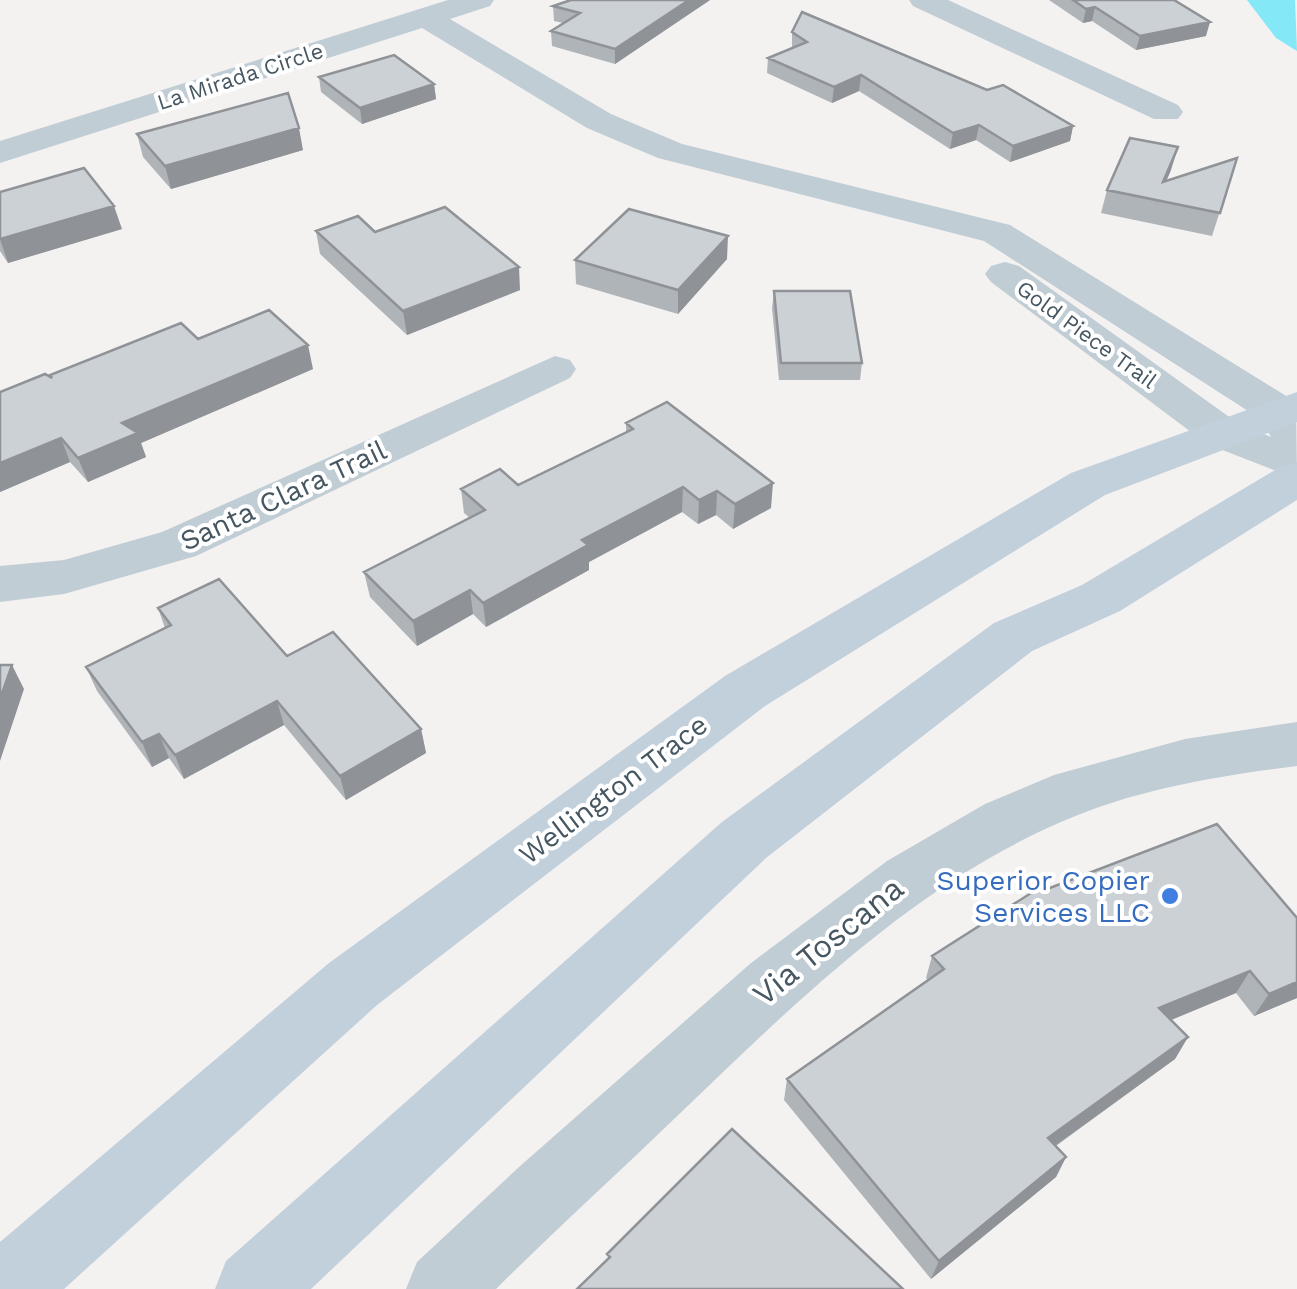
<svg xmlns="http://www.w3.org/2000/svg" width="1297" height="1289" font-family="'Work Sans',sans-serif">
  <style>
    .water { fill: #84e8f6 }
    .lines { fill: none; stroke-linecap: round; stroke-linejoin: round }
    .street { fill: #c0cdd4; fill-rule: evenodd }
    .secondary { fill: #c2d0dc; fill-rule: evenodd }
    .wall { fill: #afb4b8 }
    .shaded-wall { fill: #8f9296 }
    .building { fill: #ccd1d6; stroke: #8f9296; stroke-width: 2.5 }
    .shop-dot { fill: #3f7fe0; stroke: #fff; stroke-width: 4 }
    .labels { text-anchor: middle; stroke-width: 8; stroke-linejoin: round; paint-order: stroke }
    .far-street-label { font-size: 22px; fill: #465761; stroke: #fff }
    .street-label { font-size: 28px; fill: #465761; stroke: #fff }
    .shop-label { font-size: 28px; fill: #366cbe; stroke: #fff; text-anchor: end }
    .near-street-label { font-size: 32px; fill: #465761; stroke: #fff }
  </style>
  <rect width="100%" height="100%" fill="#f4f1f1"/>
  <path class="water" d="M1247,0h48l2,51 -21,-13z"/>
  <g class="lines">
    <path class="street" d="M448,0h46l-4,6 -40,13 161,95 71,30 328,81 286,177 1,77 -90,-35 -216,-162 -6,-8 6,-8 14,-4 14,4 220,158 32,13 -9,-17 -278,-179 -326,-83 -71,-30 -165,-100 -422,135v-22z
      M909,0h39l230,105 5,7 -5,7h-24l-241,-113z
      M555,356l15,4 6,9 -6,9 -374,178 -132,38 -64,8v-36l64,-6 98,-28z
      M1297,722v44c-80,10 -161,23 -236,56 -151,65 -272,187 -389,299 -58,56 -119,111 -176,168h-90l11,-27 102,-95 232,-204 136,-102 98,-57 69,-29 131,-36z"/>
    <path class="secondary" d="M1297,392v30l-192,73 -340,211 -388,299 -313,284h-64v-47l329,-279 396,-287 346,-203z
      M1297,462v38l-177,111 -88,40 -266,207 -455,431h-96l11,-28 496,-439 272,-199 88,-38 198,-118z"/>
  </g>
  <path class="wall" d="M571,0h139l-95,64 -63,-18 -1,-15 12,-8 -9,-2 -1,-15z
    M1049,0h125l32,36 -70,14 -44,-29 -9,2z
    M792,32l281,94 -3,15 -60,21 -34,-22 -26,9 -91,-58 -27,12 -65,-30 1,-15 24,-10z
    M319,77l115,7 2,15 -74,25 -41,-32z
    M137,134l166,16 -132,39 -28,-32z
    M1237,158l-25,78 -111,-23 6,-23 64,-20 -5,11z
    M0,192l122,37 -114,34 -8,-12z
    M316,231l59,1 145,58 -113,45 -87,-81z
    M727,259l-49,55 -102,-30 -1,-24z
    M774,291l88,72 -2,17h-81l-7,-72z
    M198,339l115,30 -172,74 5,14 -58,25 -18,-20 -70,30 51,-115z
    M626,423l145,85 -38,21 -17,-14 -18,9 -16,-12 -93,50v8l-103,57 -13,-13 -56,32 -47,-49 -6,-25 106,-54 -6,-5 -3,-24 57,-4 108,-53z
    M158,608l129,48 134,73 5,24 -80,47 -62,-75 -100,54 -15,-21 -17,9 -55,-76 -11,-24 79,-39z
    M1217,824l80,174 -43,18 -18,-23 -65,27 17,17 -13,22 -119,87 10,11 -10,20 -125,102 -147,-179 3,-21 141,-99 -2,-2 6,-22 110,-65z"/>
  <path class="shaded-wall" d="M689,0h21l-95,64v-15z
    M1095,7l-3,14 -9,2 3,-14z
    M1210,22l-4,14 -70,14 4,-14z
    M861,75l-2,16 -27,12 2,-16z
    M434,84l2,15 -74,25 -2,-16z
    M979,125l-3,15 -26,9 3,-16z
    M1073,126l-3,15 -60,21 3,-16z
    M299,128l4,22 -132,39 -6,-23z
    M1178,147l-7,23 -15,35 7,-23z
    M114,206l8,23 -114,34 -8,-24z
    M728,236l-1,23 -49,55v-24z
    M519,267l1,23 -113,45 -4,-24z
    M308,345l5,24 -172,74 5,14 -58,25 -10,-24 44,-35z
    M61,438l9,24 -70,30v-29z
    M773,483l-2,25 -38,21 2,-25z
    M683,487l-1,25 -93,50v8l-103,57 -3,-24 99,-63z
    M717,491l-1,24 -18,9 1,-24z
    M470,590l3,24 -56,32 -4,-25z
    M12,665l12,24 -24,72v-62z
    M277,701l7,24 -100,54 -9,-24z
    M421,729l5,24 -80,47 -6,-24z
    M159,734l10,24 -17,9 -10,-25z
    M1250,971l-14,22 -89,37 12,-22z
    M1297,982v16l-43,18 15,-22z
    M1188,1037l-13,22 -137,99 10,-20z
    M1066,1157l-10,20 -125,102 8,-18z"/>
  <path class="building" d="M571,0h118l-74,49 -64,-18 29,-18 -27,-7z
    M1073,0h101l36,22 -70,14 -45,-29 -9,2z
    M802,12l185,78 16,-5 70,41 -60,20 -34,-21 -26,8 -92,-58 -27,12 -66,-29 39,-16 -15,-10z
    M394,55l40,29 -74,24 -41,-31z
    M288,93l11,35 -134,38 -28,-32z
    M1130,138l48,9 -15,35 74,-24 -17,55 -113,-23z
    M84,168l30,38 -114,33v-47z
    M445,207l74,60 -116,44 -87,-80 42,-15 17,16z
    M629,209l99,27 -50,54 -103,-30z
    M774,291h76l12,72h-81z
    M269,310l39,35 -186,78 16,10 -60,25 -17,-20 -61,25v-71l45,-18 7,4 -2,-3 131,-52 17,16z
    M667,402l106,81 -38,21 -18,-13 -18,9 -16,-13 -101,53 6,5 -105,58 -13,-13 -57,31 -49,-49 121,-62 -24,-21 39,-20 18,16 115,-56 -7,-6z
    M219,579l68,77 46,-24 88,97 -81,47 -63,-75 -102,54 -16,-21 -17,8 -56,-75 85,-42 -13,-17z
    M0,665h12l-12,34z
    M1217,824l80,94v64l-28,12 -19,-23 -91,37 29,29 -140,101 18,19 -127,104 -152,-182 157,-110 -12,-13 107,-68 3,3z
    M732,1129l171,160h-326l33,-32 -3,-3z"/>
  <circle class="shop-dot" cx="1170" cy="896" r="10"/>
  <g class="labels">
    <g class="far-street-label">
      <text transform="translate(240 76) rotate(-18)" y="8">La Mirada Circle</text>
      <text transform="translate(1087 334) rotate(36)" y="8">Gold Piece Trail</text>
    </g>
    <g class="street-label">
      <text transform="translate(283 495) rotate(-25)" y="10">Santa Clara Trail</text>
      <text transform="translate(613 789) rotate(-37)" y="10">Wellington Trace</text>
    </g>
    <g class="shop-label">
      <text x="1150" y="890">Superior Copier<tspan x="1150" dy="32">Services LLC</tspan></text>
    </g>
    <g class="near-street-label">
      <text transform="translate(828 941) rotate(-39)" y="11">Via Toscana</text>
    </g>
  </g>
</svg>
